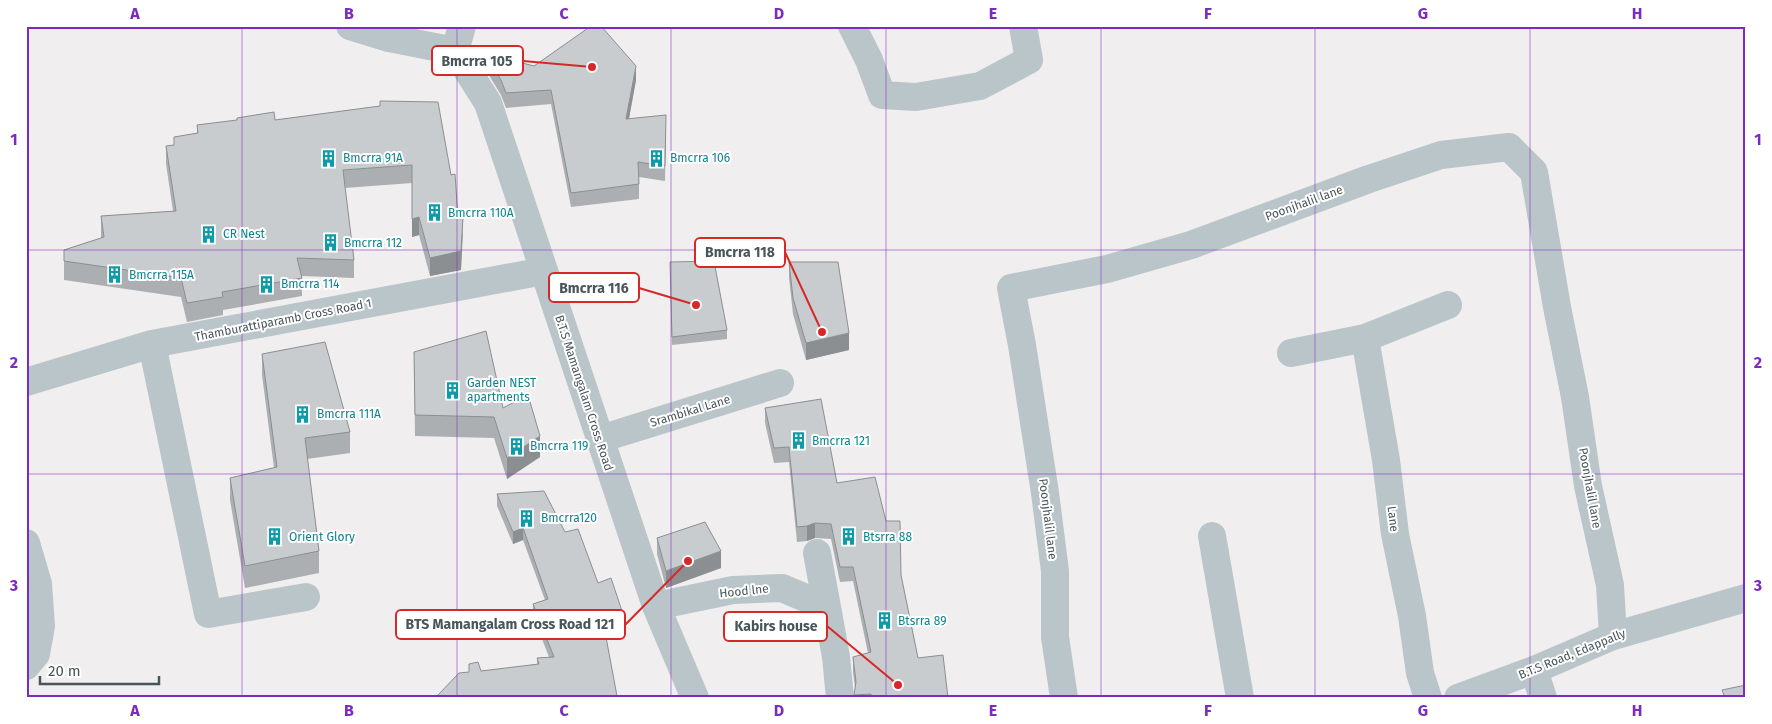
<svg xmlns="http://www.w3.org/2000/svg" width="1772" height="724" font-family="'Fira Sans',sans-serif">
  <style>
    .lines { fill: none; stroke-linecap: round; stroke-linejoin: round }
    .minor { stroke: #bac5c9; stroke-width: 28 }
    .wall { fill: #acafb2 }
    .shaded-wall { fill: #8c8f91 }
    .building { fill: #c8cccf; stroke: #8c8f91 }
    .grid { fill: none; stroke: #7b2cbf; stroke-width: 1; stroke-opacity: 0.55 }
    .labels { text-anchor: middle; stroke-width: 4; stroke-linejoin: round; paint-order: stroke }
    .culture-label { font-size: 12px; fill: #0d838f; stroke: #fff; text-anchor: start }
    .street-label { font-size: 12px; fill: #485559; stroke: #fff }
    .leader { fill: none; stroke: #d62828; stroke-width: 2 }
    .callout-dot { fill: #d62828; stroke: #fff; stroke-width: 2 }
    .callout { fill: #fff; stroke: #d62828; stroke-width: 2 }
    .callout-label { font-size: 14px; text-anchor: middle; font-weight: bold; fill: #485559 }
    .neatline { fill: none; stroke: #7b2cbf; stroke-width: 2 }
    .grid-label { font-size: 16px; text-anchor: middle; font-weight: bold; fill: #7b2cbf }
  </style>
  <rect width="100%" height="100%" fill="#f0eeee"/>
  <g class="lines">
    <path class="minor" d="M350,26l39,12 66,13 33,52 168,503 39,92
      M852,26l17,34 13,35 34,2 64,-11 49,-26 -6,-34
      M455,51l7,-25
      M1365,338l21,122 9,74 17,82 8,57 8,25
      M152,344l56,270 98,-17
      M1291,353l74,-15 83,-33
      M26,382l126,-38 392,-73
      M600,439l180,-56
      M1212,536l28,162
      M26,543l12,41 3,42 -5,28 -10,12
      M817,553l10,54
      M656,606l77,-16 49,-2 45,19 9,50 4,41
      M1534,670l9,28
      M1064,698l-9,-61v-66l-10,-78 -23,-148 -11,-57 96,-19 84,-24 178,-66 72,-24 68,-8 25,25 23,135 18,90 13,89 22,99 3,51
      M1458,698l76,-28 79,-34 133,-38"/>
  </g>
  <path class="wall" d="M484,53l50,13 102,14 -7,39 37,11 -1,51 -26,-4v22l-68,8 -20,-103 -45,4 -5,-13 -17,-28z
    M380,106l78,111 5,18 -2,35 -31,6 -11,-41 -7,2v-54l-67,5 9,72v18l-52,-2v20l-79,14v5l-36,7 -6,-25 -117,-17v-30l37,-12v-22l72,-5 -7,-47v-18l8,-1v-8l23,-4v-8l78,-5z
    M789,262l60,88 -43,10 -13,-46 -4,-36z
    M670,271l57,59v9l-55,6z
    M414,352l89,56 37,49 -33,22 -13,-41 -79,-2z
    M262,354l88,78v21l-43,6 12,92v22l-74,15 -15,-88v-22l44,-10 -12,-93z
    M765,408l72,75 49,38 15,54 17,83 30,40h-94l1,-10 -2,-16v-15l15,-4 -15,-72 -13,1 -9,-43 -16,-1 -8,3 -10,1 -8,-80 -15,1 -9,-40z
    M497,494l68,38 33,51 25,43 -18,7 12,65h-180l32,-26v-8l12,7 56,-7v-6l12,-1 -16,-41v-12l12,-4 -22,-60 -10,4 -16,-38z
    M657,538l64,30 -55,20 -9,-34z"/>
  <path class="shaded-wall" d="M636,66v14l-10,54v-15z
    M419,217v18l-7,2v-18z
    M463,217l-2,53 -31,6v-18z
    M849,333v17l-43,10v-17z
    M540,436v21l-33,22v-21z
    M815,523v15l-8,3v-15z
    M523,528v12l-10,4v-12z
    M721,551v17l-55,20v-17z
    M623,614v12l-20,7v-12z"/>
  <path class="building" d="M591,26h10l35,40 -10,53 40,-4 -1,51 -27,-4 1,22 -68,9 -20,-103 -45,3 -5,-13 -17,-27 50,13z
    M380,101l58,1 13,73 4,-1 3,43h5l-2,34 -31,7 -11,-41 -7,2v-54l-69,5 11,90 -57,-2 5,20 -80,14 1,5 -36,6 -6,-25 -117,-17v-11l40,-13 -3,-21 75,-5 -10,-65 8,-1v-8l24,-4 -1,-8 40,-5v-2l37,-6 1,8 105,-14z
    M714,261l13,69 -55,7 -2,-75z
    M789,262h49l11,71 -43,10 -13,-45z
    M486,331l17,77 25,-13 12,41 -33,22 -13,-41 -79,-2 -1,-63z
    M325,342l25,90 -45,6 14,113 -74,15 -15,-88 47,-11 -15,-113z
    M821,399l16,84 38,-6 11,44h14l1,54 17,83 25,-3 5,43h-76l-1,-4 -17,1 2,-13 -3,-25 18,-5 -18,-85h-13l-9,-43 -16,-1 -8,3 -10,1 -8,-80 -15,1 -9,-40z
    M544,491l21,41 13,-3 20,54 13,-5 12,36 -20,7 14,75 -15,2h-165v-2l22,-23 10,-1v-8l9,-2 3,9 58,-7 -2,-6 17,-1 -21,-53 15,-5 -25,-71 -10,4 -16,-38z
    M705,522l16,29 -55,20 -9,-33z
    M1746,685v13h-21l-3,-8z"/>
  <path class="grid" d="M242,26v672M457,26v672M671,26v672M886,26v672M1101,26v672M1315,26v672M1530,26v672M26,250h1720M26,474h1720"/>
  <defs>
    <symbol id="building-bare" viewBox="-9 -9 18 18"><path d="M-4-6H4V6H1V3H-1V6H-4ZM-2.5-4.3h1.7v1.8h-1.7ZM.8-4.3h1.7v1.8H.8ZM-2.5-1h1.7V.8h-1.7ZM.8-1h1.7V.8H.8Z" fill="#0f9aa8" stroke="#fff" stroke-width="2.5" paint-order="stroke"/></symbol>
  </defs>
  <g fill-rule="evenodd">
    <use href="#building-bare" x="316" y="146" width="25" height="25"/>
    <use href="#building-bare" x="644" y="146" width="25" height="25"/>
    <use href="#building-bare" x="422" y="200" width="25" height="25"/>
    <use href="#building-bare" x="196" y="222" width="25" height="25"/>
    <use href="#building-bare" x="318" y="230" width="25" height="25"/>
    <use href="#building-bare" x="102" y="262" width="25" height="25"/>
    <use href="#building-bare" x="254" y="272" width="25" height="25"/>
    <use href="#building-bare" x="440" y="378" width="25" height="25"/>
    <use href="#building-bare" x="290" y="402" width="25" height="25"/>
    <use href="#building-bare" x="786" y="428" width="25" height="25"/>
    <use href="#building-bare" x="504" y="434" width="25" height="25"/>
    <use href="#building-bare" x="514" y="506" width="25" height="25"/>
    <use href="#building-bare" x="262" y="524" width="25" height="25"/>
    <use href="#building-bare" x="836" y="524" width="25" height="25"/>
    <use href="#building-bare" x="872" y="608" width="25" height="25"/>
  </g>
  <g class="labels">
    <g class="culture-label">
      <text x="343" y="162">Bmcrra 91A</text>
      <text x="670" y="162">Bmcrra 106</text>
      <text x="448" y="217">Bmcrra 110A</text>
      <text x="223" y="238">CR Nest</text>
      <text x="344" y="247">Bmcrra 112</text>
      <text x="129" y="279">Bmcrra 115A</text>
      <text x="281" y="288">Bmcrra 114</text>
      <text x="467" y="387">Garden NEST<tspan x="467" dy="14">apartments</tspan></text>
      <text x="317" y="418">Bmcrra 111A</text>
      <text x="812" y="445">Bmcrra 121</text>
      <text x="530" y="450">Bmcrra 119</text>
      <text x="541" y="522">Bmcrra120</text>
      <text x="289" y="541">Orient Glory</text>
      <text x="863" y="541">Btsrra 88</text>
      <text x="898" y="625">Btsrra 89</text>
    </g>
    <g class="street-label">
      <text transform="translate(1304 203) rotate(-20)" y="4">Poonjhalil lane</text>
      <text transform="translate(283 320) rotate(-11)" y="4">Thamburattiparamb Cross Road 1</text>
      <text transform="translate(584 393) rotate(72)" y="4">B.T.S Mamangalam Cross Road</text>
      <text transform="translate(690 411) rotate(-17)" y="4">Srambikal Lane</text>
      <text transform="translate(1590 488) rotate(80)" y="4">Poonjhalil lane</text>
      <text transform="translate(1048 519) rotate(83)" y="4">Poonjhalil lane</text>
      <text transform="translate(1393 519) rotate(83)" y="4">Lane</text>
      <text transform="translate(744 591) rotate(-6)" y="4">Hood lne</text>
      <text transform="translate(1572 654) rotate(-22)" y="4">B.T.S Road, Edappally</text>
    </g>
  </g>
  <path class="leader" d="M592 67L523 61M822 332L785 252M696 305L639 288M688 561L625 625M898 685L827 626"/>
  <g class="callout-dot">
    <circle cx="592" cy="67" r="5"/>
    <circle cx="822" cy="332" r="5"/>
    <circle cx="696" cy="305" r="5"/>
    <circle cx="688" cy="561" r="5"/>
    <circle cx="898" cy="685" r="5"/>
  </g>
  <g class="callout">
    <rect x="432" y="46" width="91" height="29" rx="5"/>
    <rect x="695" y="238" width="90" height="29" rx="5"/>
    <rect x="549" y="273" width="90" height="29" rx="5"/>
    <rect x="396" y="610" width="229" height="29" rx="5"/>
    <rect x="724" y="612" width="103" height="29" rx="5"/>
  </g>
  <g class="callout-label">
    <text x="477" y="66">Bmcrra 105</text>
    <text x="740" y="257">Bmcrra 118</text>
    <text x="594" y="293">Bmcrra 116</text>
    <text x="510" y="629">BTS Mamangalam Cross Road 121</text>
    <text x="776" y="631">Kabirs house</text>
  </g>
  <rect width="1772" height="724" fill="none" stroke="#ffffff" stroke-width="55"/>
  <path d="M40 676v8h119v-8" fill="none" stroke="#485559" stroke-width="2.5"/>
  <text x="48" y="676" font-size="15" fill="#485559" stroke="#ffffff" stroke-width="4" paint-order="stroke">20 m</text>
  <rect x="28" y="28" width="1716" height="668" class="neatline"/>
  <g class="grid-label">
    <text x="135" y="19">A</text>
    <text x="349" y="19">B</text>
    <text x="564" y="19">C</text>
    <text x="779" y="19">D</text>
    <text x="993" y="19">E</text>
    <text x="1208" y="19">F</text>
    <text x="1423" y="19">G</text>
    <text x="1637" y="19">H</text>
    <text x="14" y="145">1</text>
    <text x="1758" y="145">1</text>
    <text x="14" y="368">2</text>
    <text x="1758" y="368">2</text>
    <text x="14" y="591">3</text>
    <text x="1758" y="591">3</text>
    <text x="135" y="716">A</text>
    <text x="349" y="716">B</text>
    <text x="564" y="716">C</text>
    <text x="779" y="716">D</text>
    <text x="993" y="716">E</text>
    <text x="1208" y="716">F</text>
    <text x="1423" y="716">G</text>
    <text x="1637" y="716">H</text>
  </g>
</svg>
